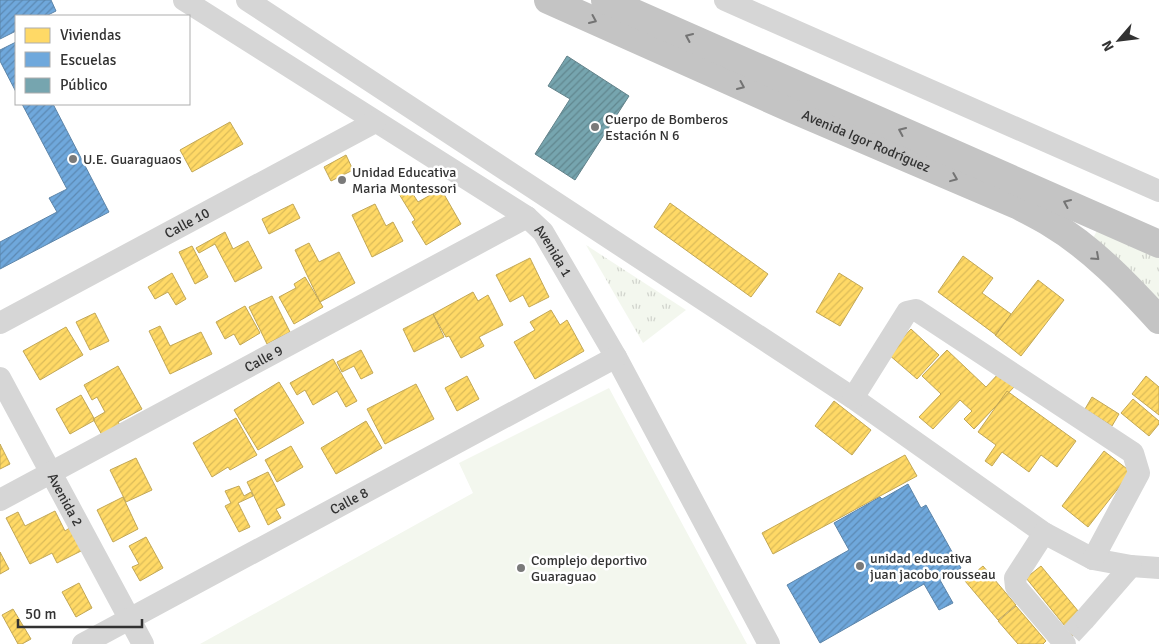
<svg xmlns="http://www.w3.org/2000/svg" width="1159" height="644" font-family="Signika,sans-serif">
  <style>
    .grass { fill: url(#grass-tufts) }
    .pitch { fill: #f3f7ee }
    .homes { fill: url(#homes-hatch); stroke: #c2a756 }
    .schools { fill: url(#schools-hatch); stroke: #5d85a9 }
    .public { fill: url(#public-hatch); stroke: #62828a }
    .lines { fill: none; stroke-linecap: round; stroke-linejoin: round }
    .minor-tunnel { stroke: #d6d6d6; stroke-width: 22; stroke-dasharray: 22 11; stroke-linecap: butt }
    .minor { stroke: #d6d6d6; stroke-width: 22 }
    .highway { stroke: #c4c4c4; stroke-width: 28 }
    .oneway { stroke: #747474 }
    .poi-dot { fill: #7a7a7a; stroke: #fff; stroke-width: 2 }
    .labels { text-anchor: middle; stroke-width: 5; stroke-linejoin: round; paint-order: stroke }
    .poi-label { font-size: 14px; fill: #323232; stroke: #fff; text-anchor: start }
    .street-label { font-size: 14px; fill: #323232; stroke: #fff }
  </style>
  <defs>
    <pattern id="grass-tufts" width="24" height="20" patternUnits="userSpaceOnUse" patternTransform="scale(1.25)"><rect width="24" height="20" fill="#f3f7ee"/><path d="M3 7l-1-3M5 7V3M7 7l1-3M15 17l-1-3M17 17v-4M19 17l1-3" fill="none" stroke="#d1d4cd"/></pattern>
    <pattern id="homes-hatch" width="6" height="6" patternUnits="userSpaceOnUse" patternTransform="scale(1.25)"><rect width="6" height="6" fill="#ffd966"/><path d="M-1 1l2-2M0 6l6-6M5 7l2-2" fill="none" stroke="#dbbb59"/></pattern>
    <pattern id="schools-hatch" width="6" height="6" patternUnits="userSpaceOnUse" patternTransform="scale(1.25)"><rect width="6" height="6" fill="#6fa8dc"/><path d="M-1 1l2-2M0 6l6-6M5 7l2-2" fill="none" stroke="#5c89b3"/></pattern>
    <pattern id="public-hatch" width="6" height="6" patternUnits="userSpaceOnUse" patternTransform="scale(1.25)"><rect width="6" height="6" fill="#76a5af"/><path d="M-1 1l2-2M0 6l6-6M5 7l2-2" fill="none" stroke="#61878f"/></pattern>
  </defs>
  <rect width="100%" height="100%" fill="#fff"/>
  <path class="grass" d="M1099,227l60,29v46l-66,-64z
    M586,245l100,65 -43,33z"/>
  <path class="pitch" d="M609,388l138,256h-547l273,-151 -14,-30z"/>
  <path class="homes" d="M230,122l13,22 -51,28 -12,-22z
    M346,155l7,15 -22,11 -7,-14z
    M409,188l9,14 23,-13 20,35 -35,21 -14,-23 3,-2 -16,-26z
    M670,203l98,71 -17,23 -97,-70z
    M293,204l7,14 -31,16 -7,-15z
    M375,204l11,22 7,-4 10,19 -31,16 -20,-42z
    M225,232l8,17 15,-8 14,27 -27,14 -20,-38 -16,9 -3,-5z
    M309,243l10,19 20,-10 16,31 -35,19 -25,-52z
    M192,246l16,31 -13,7 -16,-32z
    M963,256l30,22 -11,15 29,21 -15,21 -58,-43z
    M530,258l19,39 -20,10 -6,-12 -13,7 -14,-27z
    M172,273l14,26 -10,6 -8,-13 -13,7 -7,-12z
    M839,273l24,15 -23,38 -24,-14z
    M305,277l18,30 -29,17 -15,-27 17,-9 -2,-4z
    M1038,280l26,20 -43,56 -26,-21z
    M473,292l5,9 10,-6 15,30 -24,12 5,9 -23,12 -12,-22 -3,1 -13,-23z
    M272,296l18,36 -23,12 -18,-37z
    M245,306l15,27 -20,12 -6,-11 -9,5 -9,-17z
    M551,310l9,15 7,-5 17,31 -49,28 -21,-37 21,-12 -5,-8z
    M95,313l14,28 -19,9 -14,-28z
    M433,314l11,23 -30,15 -11,-23z
    M160,326l10,20 31,-14 11,22 -42,20 -21,-43z
    M66,327l17,28 -43,25 -17,-29z
    M911,329l28,26 -22,24 -29,-25z
    M361,350l12,23 -12,6 -7,-13 -12,6 -5,-10z
    M947,350l39,37 14,-15 15,14 -41,43 -10,-10 8,-8 -12,-11 -27,29 -14,-12 22,-23 -19,-18z
    M333,359l24,42 -11,6 -9,-16 -24,14 -8,-15 -8,5 -7,-12z
    M118,366l24,43 -24,13 2,3 -18,10 -9,-16 12,-7 -8,-15 -5,3 -8,-15z
    M467,376l12,23 -22,12 -12,-23z
    M1146,376l13,11v28l-27,-21z
    M279,382l25,41 -46,27 -24,-40z
    M416,384l18,35 -49,25 -18,-35z
    M1007,391l69,50 -19,26 -16,-12 -12,17 -27,-20 -10,14 -7,-5 11,-16 -18,-13z
    M81,395l14,25 -25,14 -14,-25z
    M1092,397l27,17 -7,12 -27,-17z
    M1133,399l26,22v3l-10,12 -28,-23z
    M834,401l37,29 -19,25 -37,-29z
    M236,418l21,37 -27,15 -2,-3 -16,10 -19,-34z
    M366,421l16,27 -46,26 -15,-26z
    M0,444l10,20 -10,5z
    M291,446l12,21 -26,15 -12,-22z
    M1104,451l27,21 -43,55 -26,-21z
    M905,455l12,21 -144,78 -11,-21z
    M136,458l16,32 -26,12 -16,-32z
    M268,472l17,33 -9,4 5,9 -13,7 -21,-43z
    M239,486l5,10 7,-4 2,4 -15,7 12,24 -11,5 -14,-26 6,-3 -6,-12z
    M123,497l15,32 -25,13 -16,-32z
    M55,511l10,20 6,-4 12,23 -26,13 -5,-10 -22,11 -24,-46 12,-6 7,14z
    M146,537l17,31 -23,13 -8,-14 7,-3 -10,-18z
    M0,552l9,17 -9,5z
    M983,566l33,39 -18,15 -33,-39z
    M1041,566l47,57 -15,13 -47,-58z
    M79,583l13,25 -16,9 -14,-25z
    M1016,606l30,35 -3,3h-25l-20,-23z
    M13,609l18,30 -9,5h-4l-16,-29z"/>
  <path class="schools" d="M0,0h51l5,11 -10,5h-30v15l-16,8z
    M16,42v50l-16,-31v-11z
    M22,104h31l56,108 -109,57v-27l57,-30 -8,-14 18,-9z
    M908,484l13,24 5,-3 35,63 -21,12 13,23 -14,7 -15,-26 -104,59 -33,-58 62,-35 -15,-27 46,-26 2,2z"/>
  <path class="public" d="M567,56l62,40 -54,84 -40,-26 35,-55 -22,-13z"/>
  <g class="lines">
    <path class="minor-tunnel" d="M1071,634l14,-15"/>
    <g class="minor">
      <path id="s1" d="M184,0l343,217 16,15 73,125 153,287"/>
      <path d="M247,0l606,398 191,135 49,26 38,7 28,2"/>
      <path d="M725,0l434,191"/>
      <path id="s2" d="M0,323l375,-201"/>
      <path id="s3" d="M0,378l143,266"/>
      <path d="M853,398l54,-86 9,-2 217,143 6,20 -46,86"/>
      <path id="s4" d="M0,500l527,-283"/>
      <path d="M1044,533l-29,45 1,9 49,57"/>
      <path d="M1085,619l46,-53"/>
      <path id="s5" d="M83,644l533,-287"/>
    </g>
    <g class="highway">
      <path id="s6" d="M548,0l244,109 225,96c11,6 23,12 33,18 42,25 77,62 109,97"/>
      <path d="M605,0l554,244"/>
    </g>
  </g>
  <defs><path id="oneway-chevron" d="M-2-3.5L2.5 0L-2 3.5" fill="none" stroke-width="1.6" stroke-linecap="round" stroke-linejoin="round" transform="scale(1.25)"/></defs>
  <g class="oneway">
    <use href="#oneway-chevron" transform="translate(593 20) rotate(24)"/>
    <use href="#oneway-chevron" transform="translate(689 37) rotate(-156)"/>
    <use href="#oneway-chevron" transform="translate(741 86) rotate(24)"/>
    <use href="#oneway-chevron" transform="translate(902 131) rotate(-156)"/>
    <use href="#oneway-chevron" transform="translate(954 178) rotate(22)"/>
    <use href="#oneway-chevron" transform="translate(1067 203) rotate(-156)"/>
    <use href="#oneway-chevron" transform="translate(1096 257) rotate(42)"/>
  </g>
  <g class="poi-dot">
    <circle cx="595" cy="127" r="5"/>
    <circle cx="73" cy="159" r="5"/>
    <circle cx="342" cy="180" r="5"/>
    <circle cx="860" cy="566" r="5"/>
    <circle cx="521" cy="568" r="5"/>
  </g>
  <g class="labels">
    <g class="poi-label">
      <text x="605" y="124">Cuerpo de Bomberos<tspan x="605" dy="16">Estación N 6</tspan></text>
      <text x="83" y="164">U.E. Guaraguaos</text>
      <text x="352" y="177">Unidad Educativa<tspan x="352" dy="16">Maria Montessori</tspan></text>
      <text x="870" y="563">unidad educativa<tspan x="870" dy="16">juan jacobo rousseau</tspan></text>
      <text x="531" y="565">Complejo deportivo<tspan x="531" dy="16">Guaraguao</tspan></text>
    </g>
    <g class="street-label">
      <text dy="5" stroke="none"><textPath href="#s6" startOffset="348">Avenida Igor Rodríguez</textPath></text>
      <text dy="5" stroke="none"><textPath href="#s2" startOffset="212">Calle 10</textPath></text>
      <text dy="5" stroke="none"><textPath href="#s1" startOffset="449">Avenida 1</textPath></text>
      <text dy="5" stroke="none"><textPath href="#s4" startOffset="299">Calle 9</textPath></text>
      <text dy="5" stroke="none"><textPath href="#s3" startOffset="138">Avenida 2</textPath></text>
      <text dy="5" stroke="none"><textPath href="#s5" startOffset="302">Calle 8</textPath></text>
    </g>
  </g>
  <rect x="15" y="15" width="175" height="90" fill="#ffffff" stroke="#adadad"/>
  <rect x="25" y="28" width="25" height="15" fill="#ffd966" stroke="#adadad"/>
  <text x="60" y="40" font-size="15" fill="#323232">Viviendas</text>
  <rect x="25" y="52" width="25" height="15" fill="#6fa8dc" stroke="#adadad"/>
  <text x="60" y="65" font-size="15" fill="#323232">Escuelas</text>
  <rect x="25" y="78" width="25" height="15" fill="#76a5af" stroke="#adadad"/>
  <text x="60" y="90" font-size="15" fill="#323232">Público</text>
  <g transform="translate(1119 40) rotate(242)" stroke="#ffffff" stroke-width="4" paint-order="stroke">
  <path d="M0-4L9 19L0 12L-9 19Z" fill="#323232"/>
  <text y="-8" font-size="14" font-weight="bold" text-anchor="middle" fill="#323232">N</text>
  </g>
  <path d="M18 619v8h124v-8" fill="none" stroke="#323232" stroke-width="2.5"/>
  <text x="25" y="619" font-size="15" fill="#323232" stroke="#ffffff" stroke-width="4" paint-order="stroke">50 m</text>
</svg>
